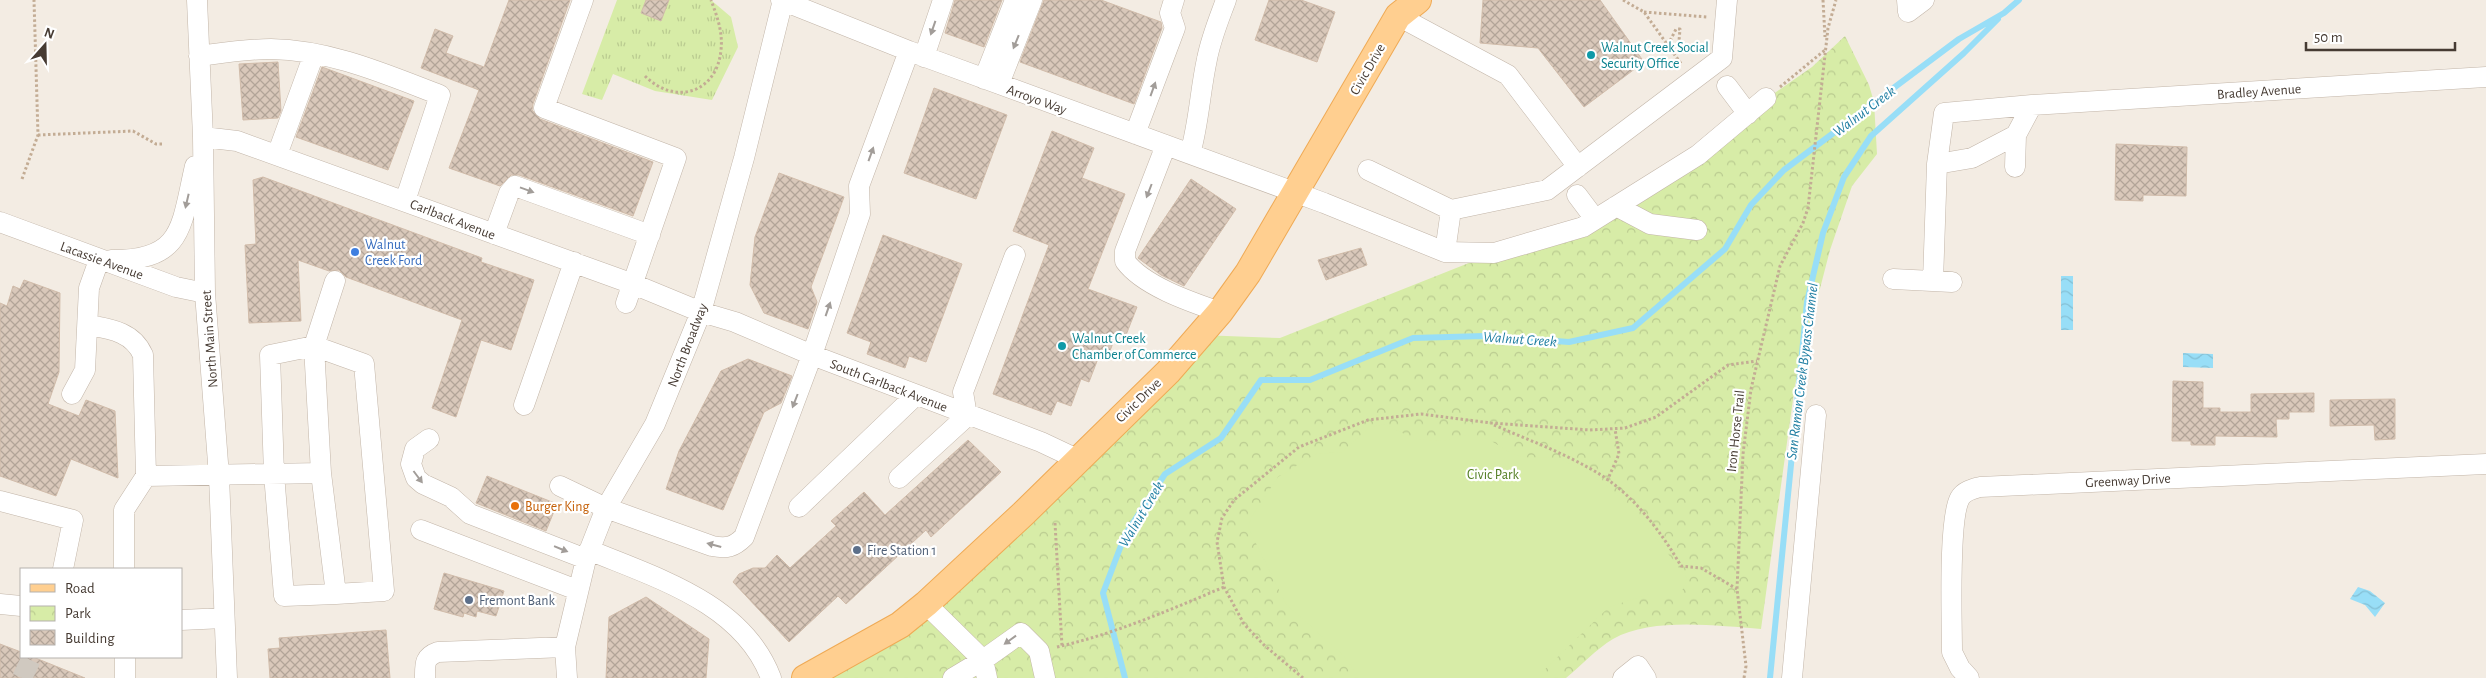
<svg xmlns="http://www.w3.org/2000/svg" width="2486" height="678" font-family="'Alegreya Sans',sans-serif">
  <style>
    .grass { fill: url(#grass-tufts) }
    .park { fill: url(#park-crowns) }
    .pitch { fill: #d7eca7 }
    .water { fill: url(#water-waves) }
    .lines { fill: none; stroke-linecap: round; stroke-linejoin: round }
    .stream { stroke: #98def7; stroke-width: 6 }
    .building { fill: url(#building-cross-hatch); stroke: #d1bcaa }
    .minor-tunnel { stroke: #d0c9c0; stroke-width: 20; stroke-dasharray: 20 10; stroke-linecap: butt }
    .minor-casing { stroke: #c2b5a8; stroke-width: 21 }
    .major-casing { stroke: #efaa55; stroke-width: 28 }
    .path { stroke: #c3ac94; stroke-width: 3; stroke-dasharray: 2.5 2.5; stroke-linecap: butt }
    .minor { stroke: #fff; stroke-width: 20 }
    .major { stroke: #ffcf90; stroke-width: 26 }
    .oneway { fill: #a29d99 }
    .culture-dot { fill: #0f9aa8; stroke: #fff; stroke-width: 2 }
    .shop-dot { fill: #3f7fe0; stroke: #fff; stroke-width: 2 }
    .food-dot { fill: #e8710a; stroke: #fff; stroke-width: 2 }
    .service-dot { fill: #5c6f8a; stroke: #fff; stroke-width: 2 }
    .labels { text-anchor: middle; stroke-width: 4.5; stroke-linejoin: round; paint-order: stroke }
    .culture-label { font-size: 14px; fill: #0d838f; stroke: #fff; text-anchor: start }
    .street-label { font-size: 14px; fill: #463b33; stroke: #fff }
    .shop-label { font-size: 14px; fill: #366cbe; stroke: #fff; text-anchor: start }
    .park-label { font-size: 14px; fill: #517c21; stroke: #fff }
    .food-label { font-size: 14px; fill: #c56008; stroke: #fff; text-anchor: start }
    .service-label { font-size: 14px; fill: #4e5e75; stroke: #fff; text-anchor: start }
    .water-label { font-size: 15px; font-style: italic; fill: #1f7ea2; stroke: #fff }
  </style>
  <defs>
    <pattern id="grass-tufts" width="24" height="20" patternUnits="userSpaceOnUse" patternTransform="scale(1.25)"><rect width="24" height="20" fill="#d7eca7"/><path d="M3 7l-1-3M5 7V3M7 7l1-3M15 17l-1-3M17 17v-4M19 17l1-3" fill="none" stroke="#bacb90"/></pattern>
    <pattern id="park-crowns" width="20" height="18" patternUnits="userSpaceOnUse" patternTransform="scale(1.25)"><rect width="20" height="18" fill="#d7eca7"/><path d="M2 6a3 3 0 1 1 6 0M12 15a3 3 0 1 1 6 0" fill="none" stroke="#bacb90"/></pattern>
    <pattern id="water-waves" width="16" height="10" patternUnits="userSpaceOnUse" patternTransform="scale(1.25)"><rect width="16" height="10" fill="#98def7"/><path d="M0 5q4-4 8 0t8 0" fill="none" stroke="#84bfd4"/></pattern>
    <pattern id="building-cross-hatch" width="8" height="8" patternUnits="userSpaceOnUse" patternTransform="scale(1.25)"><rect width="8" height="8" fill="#d9c8ba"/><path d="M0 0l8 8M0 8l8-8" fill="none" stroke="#b2a498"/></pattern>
  </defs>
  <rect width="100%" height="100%" fill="#f3ece3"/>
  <path class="grass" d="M617,0h94l20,17 7,30 -26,53 -57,-9 -42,-17 -11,26 -20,-6z"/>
  <path class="park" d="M1845,36l24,49 5,17 3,52 -25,32 -22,64 -35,135 -34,244c-44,-3 -109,-12 -148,10 -17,10 -32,27 -47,39h-761l95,-52 300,-291 80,3 214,-85 89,-26 229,-160z"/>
  <path class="pitch" d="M1385,424c21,11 36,20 61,16 8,-2 18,-5 26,-5 20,2 28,14 44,20 13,5 29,0 42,4 57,18 93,74 129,119l-6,16h-32l-40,13 -73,71h-177l-15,-22 -58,-52 -38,-77 4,-11 26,-39 38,-23 26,-2 28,-25z"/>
  <path class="water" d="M2061,276h12v54h-12z
    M2183,353l30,1v14l-30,-1z
    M2358,587l12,4 15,12 -10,14 -10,-12 -15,-6z"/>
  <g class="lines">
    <path class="stream" d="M1125,678l-22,-85 22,-58 40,-61 56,-36 40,-58h49l103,-42 71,-2 85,6 64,-14 92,-79 26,-44 33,-35 175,-131 45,-26 15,-13
      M1770,678l37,-376 16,-69 21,-56 27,-41 93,-83 34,-34"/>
  </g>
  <path class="building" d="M509,0h61l-37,104 -1,6 8,9 113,43 -20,54 -114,-41h-8l-11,11 -51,-18 30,-78 -58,-22 14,-39 18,7 -7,17 38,14z
    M646,0h23l-8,21 -20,-8z
    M955,0h47l-18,47 -39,-14z
    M1044,0h57l60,22 1,6 -28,76 -114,-42z
    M1269,0h32l34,12 -18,50 -62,-22z
    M1483,0h117l44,62 -60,45 -46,-59 -58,-5z
    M278,62l3,49 -3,7 -35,2 -4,-56z
    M322,67l92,34 -26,69 -92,-33z
    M934,88l73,27 -31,84 -72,-26z
    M1052,131l42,17 -12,30 43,16 -37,95 49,18 -11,28 -9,-3 -10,27 -8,-3 -10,26 -8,-3 -10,27 -14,-5 -6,14 -58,-21 56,-149 -36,-14z
    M2116,144l71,3 -1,49 -43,-1v6l-28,-1z
    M779,173l65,24 -33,90 6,15 -9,27 -44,-16 -14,-28 5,-48z
    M263,177l219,81 -1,4 53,18 -23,70 -30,-10 -25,77 -24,-9 30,-88 -116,-43 -7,-7 -10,1 -31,-11 3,61 -52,2 -4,-78 11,-1 -3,-64z
    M1191,179l45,30 -52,77 -23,-11 -23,-17z
    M883,235l79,29 -36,98 -17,-6 -4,12 -38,-14 4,-12 -24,-9z
    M1361,248l6,17 -41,15 -8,-20z
    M24,280l36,13 -1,79 -11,32 31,12 7,-16 29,11 3,67 -47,-19 -15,37 -56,-20v-173l7,3 6,-20 7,3z
    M748,359l44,17 -11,27 -17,9 -41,98 -57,-21 13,-38 42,-80z
    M2173,381l30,1v26h17v4h31v-18l63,-1v19h-25v7h-13l1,18 -62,-1v9h-24v-4h-19z
    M2395,399v40l-20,1 -1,-15 -44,1v-26z
    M968,440l33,32 -70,65 -5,-7 -80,74 -8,-8 -49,46 -56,-60 6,-8 14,-6h12l12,-13 13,13 46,-42 -5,-5 33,-29 21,23z
    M487,476l70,28 -11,27 -70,-28z
    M444,573l60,18 -8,25 -19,-5 -1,6 -12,-4 -1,4 -29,-8z
    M646,597l63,42 -3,39h-100l3,-61z
    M386,630l4,48h-120l-2,-29 12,-1 -1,-10z
    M0,644l21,8v5h12l52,21h-85z"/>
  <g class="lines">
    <path class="minor-tunnel" d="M22,678l10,-21"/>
    <defs>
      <path id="minor" d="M197,0l6,137 2,156 14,183 8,202
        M583,0l-39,108 132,50 -50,145
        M781,0l128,51 415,152 121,49 49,1 89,-26 115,-72 68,-57
        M1907,0l1,12 16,-12
        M1398,16l110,59 70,92
        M199,56c23,-3 48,-7 72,-7 60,1 114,25 169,46l-35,106
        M924,57l19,-57
        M984,79l31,-79
        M999,84l33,-84
        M1727,86l21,28
        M1135,134l40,-106 -5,-15 4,-13
        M203,137l34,4 396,143 68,28 34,10 77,33 229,87 36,17
        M1166,145l-41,106v10c18,25 66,41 95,51
        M1190,154c9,-31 10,-63 17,-95 4,-21 12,-40 19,-59
        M277,155l37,-101
        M1937,164l35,-6 44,-23 16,-30
        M2015,167l1,-32
        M1368,170l83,40 -6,42
        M1577,195l18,24
        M1616,206l34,18 47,6
        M1451,210l96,-20 175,-132 5,-58
        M0,222l176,65 29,6
        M494,234l15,-41 6,-7 135,49
        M111,260c73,1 70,-34 84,-94
        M1893,279l59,3
        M1933,281l4,-117 7,-51 88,-8 454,-28
        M88,325c23,4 45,7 55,30l3,121 -22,34v59
        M72,394l13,-24 4,-82 10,-28
        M524,405l50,-143
        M429,439l-14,10 -4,15 5,14 7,6 28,13 19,17 116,45
        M321,473l15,121 -52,2 -10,-122 -4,-119 44,-9 50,18 20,227 -48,3
        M146,476l175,-3 -7,-127 21,-65
        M899,478l68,-62 -4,-24 52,-137
        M560,486l46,22 106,38c15,3 22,1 32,-9l68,-182 48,-141 -1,-28 50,-135
        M0,501l73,19 -10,49
        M799,507l117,-112
        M421,530l156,60
        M589,550c67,28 154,53 182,128
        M0,604l21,2
        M926,604l57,56 -30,18
        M181,620l43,-2
        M125,657v21
        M425,678c0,-14 -1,-21 13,-26l127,-5
        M567,678l-2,-31 21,-88 20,-51 49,-84 46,-112 43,-154 39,-158
        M987,678l-4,-18 38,-27 18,18 6,27
        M1623,678l15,-12 8,12
        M1792,678l24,-263
        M1969,678l-9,-10 -8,-16c0,-30 -4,-133 8,-154 4,-7 13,-9 20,-11l506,-23"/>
      <path id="major" d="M805,678l95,-53 26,-21 97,-90 145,-142 52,-60 28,-39 150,-257 20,-16"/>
    </defs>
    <use href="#minor" class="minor-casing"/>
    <use href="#major" class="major-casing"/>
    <path class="path" d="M1623,0l21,12 38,53
      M1823,0l2,37
      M1644,12l63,5
      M1668,45l8,-16h4l-1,12 2,3
      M645,76c30,30 72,17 76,-26 2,-18 -4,-34 -10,-50
      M1780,87l45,-37
      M38,135l95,-4 23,13h8
      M22,179l16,-44 -4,-135
      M1494,425c32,14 65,26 95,43 40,21 70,60 92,98l20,2 36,21
      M1607,481l12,-27 -4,-25
      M1055,523l7,123
      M1057,647c57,-13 113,-37 167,-60
      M1303,678l-39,-33 -20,-21 -20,-37 -7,-45 5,-24 12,-18 65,-53 69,-27 53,-6 70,9 99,7 35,-2 31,-11 72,-52 29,-4
      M1744,678l2,-12 -9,-77 6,-135 8,-65 29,-123 23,-43 5,-15 20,-180 8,-28"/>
    <use href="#minor" class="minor"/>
    <use href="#major" class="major"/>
  </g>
  <defs><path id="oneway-solid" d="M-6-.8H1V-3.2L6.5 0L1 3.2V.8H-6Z" transform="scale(1.25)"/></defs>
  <g class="oneway">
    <use href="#oneway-solid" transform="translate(933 28) rotate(109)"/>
    <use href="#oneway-solid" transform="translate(1016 42) rotate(112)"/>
    <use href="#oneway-solid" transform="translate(1153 89) rotate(-70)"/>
    <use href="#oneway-solid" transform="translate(871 154) rotate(-70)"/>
    <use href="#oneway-solid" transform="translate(527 190) rotate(20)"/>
    <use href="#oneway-solid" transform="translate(1149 191) rotate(111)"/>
    <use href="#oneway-solid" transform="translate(187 201) rotate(103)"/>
    <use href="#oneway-solid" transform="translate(828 309) rotate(-71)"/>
    <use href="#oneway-solid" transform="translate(795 401) rotate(111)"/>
    <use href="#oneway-solid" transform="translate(418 477) rotate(53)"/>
    <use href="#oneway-solid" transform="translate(714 545) rotate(-165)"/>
    <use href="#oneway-solid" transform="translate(561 549) rotate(22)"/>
    <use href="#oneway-solid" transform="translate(1010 640) rotate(144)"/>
  </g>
  <g class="culture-dot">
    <circle cx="1591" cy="55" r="5"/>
    <circle cx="1062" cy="346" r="5"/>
  </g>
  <circle class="shop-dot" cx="355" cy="252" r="5"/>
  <circle class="food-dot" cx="515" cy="506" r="5"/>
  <g class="service-dot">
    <circle cx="857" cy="550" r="5"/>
    <circle cx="469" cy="600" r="5"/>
  </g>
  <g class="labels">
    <g class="culture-label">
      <text x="1601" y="52">Walnut Creek Social<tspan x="1601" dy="16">Security Office</tspan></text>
      <text x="1072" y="343">Walnut Creek<tspan x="1072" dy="16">Chamber of Commerce</tspan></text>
    </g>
    <g class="street-label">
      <text transform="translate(1367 69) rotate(-60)" y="5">Civic Drive</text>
      <text transform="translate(2259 91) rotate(-4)" y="5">Bradley Avenue</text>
      <text transform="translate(1037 99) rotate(20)" y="5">Arroyo Way</text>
      <text transform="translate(453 219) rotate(21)" y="5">Carlback Avenue</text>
      <text transform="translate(102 260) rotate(20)" y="5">Lacassie Avenue</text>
      <text transform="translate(209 339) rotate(-94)" y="5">North Main Street</text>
      <text transform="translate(687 345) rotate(-69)" y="5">North Broadway</text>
      <text transform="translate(889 385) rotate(21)" y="5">South Carlback Avenue</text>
      <text transform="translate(1138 400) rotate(-44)" y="5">Civic Drive</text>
      <text transform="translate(1735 431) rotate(-84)" y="5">Iron Horse Trail</text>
      <text transform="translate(2128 480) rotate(-3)" y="5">Greenway Drive</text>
    </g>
    <g class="shop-label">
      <text x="365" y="249">Walnut<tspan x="365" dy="16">Creek Ford</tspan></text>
    </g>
    <g class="park-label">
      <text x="1493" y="479">Civic Park</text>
    </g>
    <g class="food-label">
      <text x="525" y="511">Burger King</text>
    </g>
    <g class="service-label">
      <text x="867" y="555">Fire Station 1</text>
      <text x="479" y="605">Fremont Bank</text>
    </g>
    <g class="water-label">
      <text transform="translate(1864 111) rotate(-37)" y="5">Walnut Creek</text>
      <text transform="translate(1520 339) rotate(4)" y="5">Walnut Creek</text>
      <text transform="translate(1802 371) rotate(-83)" y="5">San Ramon Creek Bypass Channel</text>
      <text transform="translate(1141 514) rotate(-59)" y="5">Walnut Creek</text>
    </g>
  </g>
  <rect x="20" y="568" width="162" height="90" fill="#ffffff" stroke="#b5b1ad"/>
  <rect x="30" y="584" width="25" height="8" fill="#ffcf90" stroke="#b5b1ad"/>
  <text x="65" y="593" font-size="15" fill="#463b33">Road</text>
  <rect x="30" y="606" width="25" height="15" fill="url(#park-crowns)" stroke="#b5b1ad"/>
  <text x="65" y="618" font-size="15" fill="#463b33">Park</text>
  <rect x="30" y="630" width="25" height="15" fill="url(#building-cross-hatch)" stroke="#b5b1ad"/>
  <text x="65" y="643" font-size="15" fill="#463b33">Building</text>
  <g transform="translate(45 45) rotate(20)" stroke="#ffffff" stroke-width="4" paint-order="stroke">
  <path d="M0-4L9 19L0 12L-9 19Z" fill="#463b33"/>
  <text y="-8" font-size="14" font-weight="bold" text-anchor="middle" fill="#463b33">N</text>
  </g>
  <path d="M2306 42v8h149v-8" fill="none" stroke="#463b33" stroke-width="2.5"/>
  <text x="2314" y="42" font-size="15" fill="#463b33" stroke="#ffffff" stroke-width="4" paint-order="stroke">50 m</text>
</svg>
